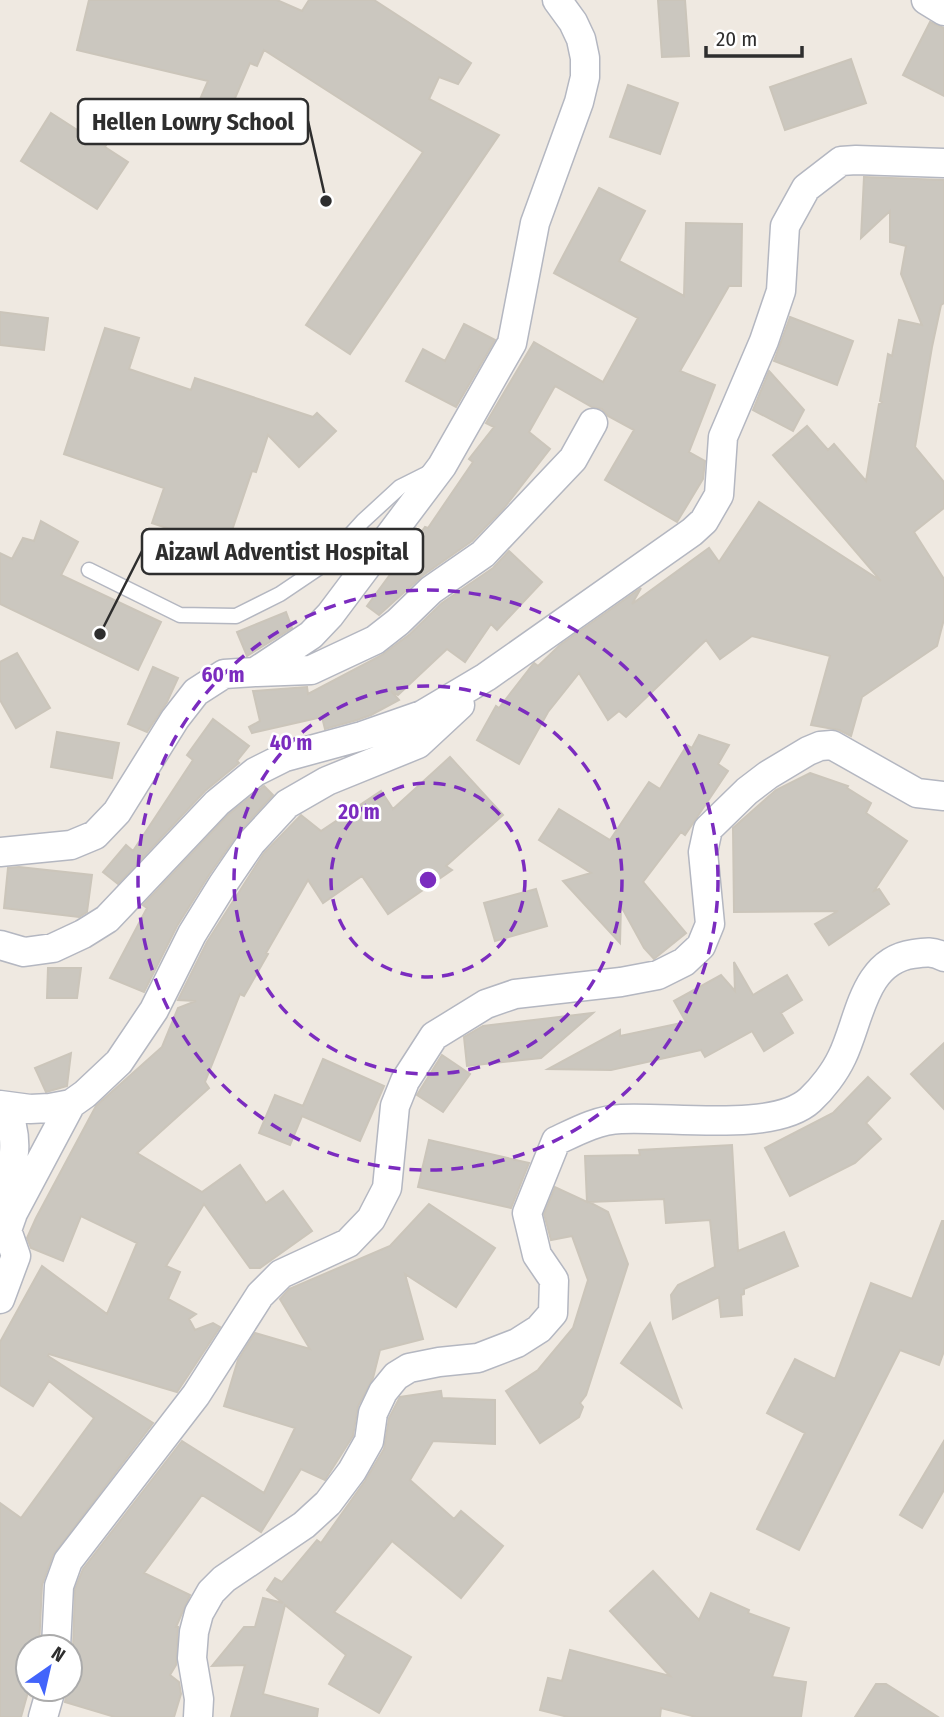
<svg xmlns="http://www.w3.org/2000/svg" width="944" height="1717" font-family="'Fira Sans Condensed',sans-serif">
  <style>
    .building { fill: #cbc7bf; stroke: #cbc5ba; stroke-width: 2 }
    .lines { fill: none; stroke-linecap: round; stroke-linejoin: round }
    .lane-casing { stroke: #b4b7c1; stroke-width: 17 }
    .street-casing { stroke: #b4b7c1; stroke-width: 31 }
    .lane { stroke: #fff; stroke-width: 14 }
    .street { stroke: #fff; stroke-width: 28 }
    .ring { fill: none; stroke: #7b2cbf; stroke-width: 3.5; stroke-dasharray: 12 9 }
    .centre { fill: #7b2cbf; stroke: #fff; stroke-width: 3.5 }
    .ring-label { font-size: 21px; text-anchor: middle; font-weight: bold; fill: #7b2cbf; stroke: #fff; stroke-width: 5; stroke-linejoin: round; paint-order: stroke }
    .leader { fill: none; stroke: #2e2e2e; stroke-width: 2.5 }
    .callout-dot { fill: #2e2e2e; stroke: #fff; stroke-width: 2.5 }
    .callout { fill: #fff; stroke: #2e2e2e; stroke-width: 2.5 }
    .callout-label { font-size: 24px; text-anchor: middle; font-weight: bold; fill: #2e2e2e }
  </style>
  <rect width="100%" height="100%" fill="#efe9e1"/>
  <path class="building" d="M89,0h188l25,11 7,-11h65l97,63 -13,21 -19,-7 -10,22 70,36 -149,219 -44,-29 117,-173 -159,-102 -7,16 -7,-3 -26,61 -29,-13 13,-30 -131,-31z
    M658,0h27l4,56 -27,1z
    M930,22l14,6v68l-41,-21z
    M851,59l15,44 -81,27 -15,-43z
    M628,85l50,18 -18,51 -50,-17z
    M51,113l31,20 7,-13 23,15 -7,12 23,15 -31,47 -76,-48z
    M864,177l80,3v123l-3,2 -9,42 -17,100 29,35v26l-30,24 30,47v40l-7,27 -75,51 -11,39 -12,-6 -28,-5 19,-69 -78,-20 -32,23 -14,-19 -80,77 -7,-6 -11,9 -29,-47 -31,39 -29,52 -42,-24 19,-34 3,2 35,-45 4,3 22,-21 81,-57 -9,16 77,-56 10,14 40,-60 122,79 -108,-126 34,-29 21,24 6,-6 32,37 13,-77 3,-2 -2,-1 8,-47 4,2 7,-36 23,5 -21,-51 5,-28 -16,-4v-31l-29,27z
    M599,188l46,23 -26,50 65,35 2,-73 56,1 -1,62h-12l-49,85 35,14 -26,67 16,9 -2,18 -26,43 -72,-42 29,-50 -26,-14 -6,-7 -10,-2 -37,-21 -26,46 21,17 -46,59 -32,33 -50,35 -43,39 -12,-9 58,-79 3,1 45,-66 -4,-3 25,-32 -8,-4 48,-81 69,40 35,-64 -84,-45z
    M0,312l48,6 -4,32 -44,-5z
    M790,317l63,24 -16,44 -63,-24z
    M464,324l31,16 -39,67 -50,-26 17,-32 22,12z
    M105,328l34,10 -10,31 62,21 4,-12 118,39 4,-4 19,18 -37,36 -31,-32 -12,37 -4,-1 -26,77 -74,-25 12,-35 -100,-34z
    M769,371l35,39 -11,21 -40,-21z
    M41,521l37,21 -17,33 100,47 -23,48 -138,-66v-51l12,6 11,-21 11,3z
    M509,551l33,31 -45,48 -6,-6 -26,38 -18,-13 -49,46 -7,-4 8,9 -28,15 -14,5 -32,9 -3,-12 -70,16 -3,-6 11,-6 -7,-30 54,-4 1,7 74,-39 28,-21 32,-31 51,-35z
    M286,612l6,16 -45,28 -10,-24z
    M17,653l33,55 -34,20 -16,-28v-38z
    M153,667l25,11 -11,24 -20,30 -19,-8z
    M213,719l36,27 -12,15 2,2 -34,28 -87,93 -15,-12 23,-27 7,6 60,-91 -6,-5z
    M57,732l62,11 -7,35 -61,-11z
    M699,735l30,10 -11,19 10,7 -43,64 -4,-3 -38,50 43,51 -32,26 -10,-11 -23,-42 -1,37 -57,-62 28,-8 -52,-33 20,-31 51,31 39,-58 11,7 27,-44 5,3z
    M450,757l53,58 -57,51 6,4 -64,44 -26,-38 -39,27 -15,-23 -42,73 2,1 -24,42 -4,-2 -35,88 4,6 -72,65 65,39 38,-27 26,38 17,-12 29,40 -52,37h-10l-46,-64 -38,62 14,6 -12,27 28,15 -7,5 6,11 18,-7 7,4 -43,65 -128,-38 -1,2 105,67 -100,132 -11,30 -3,62h-11v42h6l-1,4 -5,-1 -7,25h-21v-214l21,15 73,-100 -45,-37 -16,25 -33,-21v-43l42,-76 65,48 30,-71 -56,-27 -18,45 -32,-13 -4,-10 9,-20 60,-112 66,-59 16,-39 18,-7 -18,-1 29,-58 57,-89 37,-38 20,16 60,-40 12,18z
    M810,773l38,13 -1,2 24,15 -5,10 41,28 -33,50 5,-2 10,15 -60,41 -14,-21 23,-13 -104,1 -1,-84 43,-38z
    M264,786l9,9 -34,37 -30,43 -32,51 -33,66 -34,-14 37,-70 -4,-3 85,-90z
    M19,867l73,8 -5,37 -8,5 -75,-9 4,-40z
    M536,889l11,37 -52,15 -11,-38z
    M734,962l19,33 34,-20 15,25 -21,13 12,20 -29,18 -12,-20 -47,26 -4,-7 -90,20 -63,-1 72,-39v6l66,-14 -12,-21 47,-26 14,16z
    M48,968h33l-4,30h-30z
    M593,1013l-52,45 -74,8 -3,-29 19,-11z
    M944,1043v66l-33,-35z
    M71,1053l-4,33 -21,6 -11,-24z
    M442,1055l28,19 -27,38 -26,-17z
    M323,1059l61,27 -24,55 -58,-25 -12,29 -31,-12 16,-38 28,11z
    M868,1077l22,21 -24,25 15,16 -26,24 -65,33 -25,-48 68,-35z
    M429,1140l100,23 -18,45 -93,-21z
    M732,1145l6,106 46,-19 14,34 -54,23v5l-3,1 1,20 -21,2 -2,-20 -46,22 -2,-24 7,-10 37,-18 -5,-47 -44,3 -2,-24 -75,3 19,10 20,52 -42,131 -6,8 3,4 -4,10 -39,26 -34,-52 32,-21 35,-42 15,-48 -16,-44 -21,4 -7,-26 11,-27 32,15 -2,-46 55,-1 -1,-5z
    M429,1204l66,44 -39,59 -51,-33 18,65 -43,11 -7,28 -15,28 -5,30 -28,44 -24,-11 -40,63 -59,-37 -58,78 46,22 -14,32h2l-2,38 -6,10 9,7 2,12 -7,23h-59l-50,-15 2,-13h3v-33l3,-8 2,-59 8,-20 99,-128 82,52 31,-65 -71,-22 14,-46 17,-27 55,16 -30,-50 9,-10 101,-43z
    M942,1221h2v130l-5,14 -39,-15 -101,200 -42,-21 48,-96 -38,-20 28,-54 40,20 36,-96 41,16z
    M650,1323l31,84 -60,-44z
    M441,1391l1,7 53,2v44l-62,-3 -23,39 44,39 7,-8 42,35 -42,52 -69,-57 -58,71 77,45 -32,56 -50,-29 17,-29 -61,-50 -22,89 55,15 -1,8h-86l14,-52 -33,1 32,-39h11l8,-29 20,5 -16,-13 8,-12 7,4 35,-42 4,3 44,-62 19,-32 5,-31 11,-21z
    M944,1441v49l-22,38 -22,-13z
    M653,1571l46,49 12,-27 38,17 -1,3 41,15 -17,49 34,5 -5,35h-105l-35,-9 -1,9h-92l-28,-7 8,-32 14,3 8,-31 100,26 -60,-65z
    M876,1684h10l52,33h-83z"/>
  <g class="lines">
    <defs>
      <path id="lane" d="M89,570l91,45 56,1 44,-22 43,-29 40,-44 37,-34 28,-14"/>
      <path id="street" d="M926,0l18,11
        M257,672l54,-2 64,-30 23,-18 33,-32 52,-36 90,-95 20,-36
        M0,852l71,-7 24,-10 22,-23 58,-93 21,-27 28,-18 31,-2 56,-37 19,-20 112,-149 70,-123 23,-120 44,-121 6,-25v-19l-4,-19 -8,-17 -16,-22
        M0,945l24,7 29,-4 30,-14 24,-15 110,-116 38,-31 30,-15 77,-21 60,-21 64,-38 206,-145 12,-11 15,-26 4,-58 41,-96 17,-50 4,-65 21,-38 35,-27 15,-1 88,3
        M0,1105l30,4 20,-1 21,-4 14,-10 34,-32 35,-52 38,-76 31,-50 28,-41 36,-39 40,-23 91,-37 42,-39
        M0,1194c17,-27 19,-59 5,-88
        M0,1299l16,-43 -9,-26 6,-17 58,-109
        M56,1647l3,-61 9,-25 128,-166 64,-100 21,-21 67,-31 23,-24 16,-31 8,-82 10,-25 29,-45 52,-32 29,-10 106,-12 37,-7 26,-13 17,-16 9,-22 -7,-72 5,-23 39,-38 21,-16 40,-24 12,-5 12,-1 85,48 27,3
        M43,1717l8,-28
        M198,1717l1,-18 -7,-41 2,-26 5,-19 12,-21 13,-13 80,-54 24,-22 24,-32 17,-30 4,-28 10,-21 13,-16 13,-8 30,-6 39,-4 39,-15 22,-14 14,-16 1,-33 -17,-25 -10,-42 29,-72c21,-10 41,-21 65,-22 48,-3 153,14 189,-19 12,-11 25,-28 32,-43 18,-37 21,-96 71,-103 13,-2 20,-3 31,3"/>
    </defs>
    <use href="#lane" class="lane-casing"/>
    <use href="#street" class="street-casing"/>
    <use href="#lane" class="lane"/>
    <use href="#street" class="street"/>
  </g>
  <g class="ring">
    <circle cx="428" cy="880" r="97"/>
    <circle cx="428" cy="880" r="194"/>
    <circle cx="428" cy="880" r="290"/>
  </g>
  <circle cx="428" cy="880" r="10" class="centre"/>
  <g class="ring-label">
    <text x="223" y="682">60 m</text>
    <text x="291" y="750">40 m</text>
    <text x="359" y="819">20 m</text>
  </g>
  <path class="leader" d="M326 201L308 121M100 634L142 551"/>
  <g class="callout-dot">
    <circle cx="326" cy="201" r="7"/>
    <circle cx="100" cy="634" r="7"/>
  </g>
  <g class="callout">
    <rect x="78" y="99" width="230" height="45" rx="7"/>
    <rect x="142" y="529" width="281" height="45" rx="7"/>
  </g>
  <g class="callout-label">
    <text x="193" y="130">Hellen Lowry School</text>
    <text x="282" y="560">Aizawl Adventist Hospital</text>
  </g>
  <g transform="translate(49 1668) rotate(34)"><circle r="33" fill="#ffffff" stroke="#ababab" stroke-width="2"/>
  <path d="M0-5L12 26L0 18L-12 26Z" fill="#4264fb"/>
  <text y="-10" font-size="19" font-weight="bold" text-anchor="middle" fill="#2e2e2e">N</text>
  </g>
  <path d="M706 46v10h96v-10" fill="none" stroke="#2e2e2e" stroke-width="3.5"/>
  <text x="716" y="46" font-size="21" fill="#2e2e2e" stroke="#ffffff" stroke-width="5" paint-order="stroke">20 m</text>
</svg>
